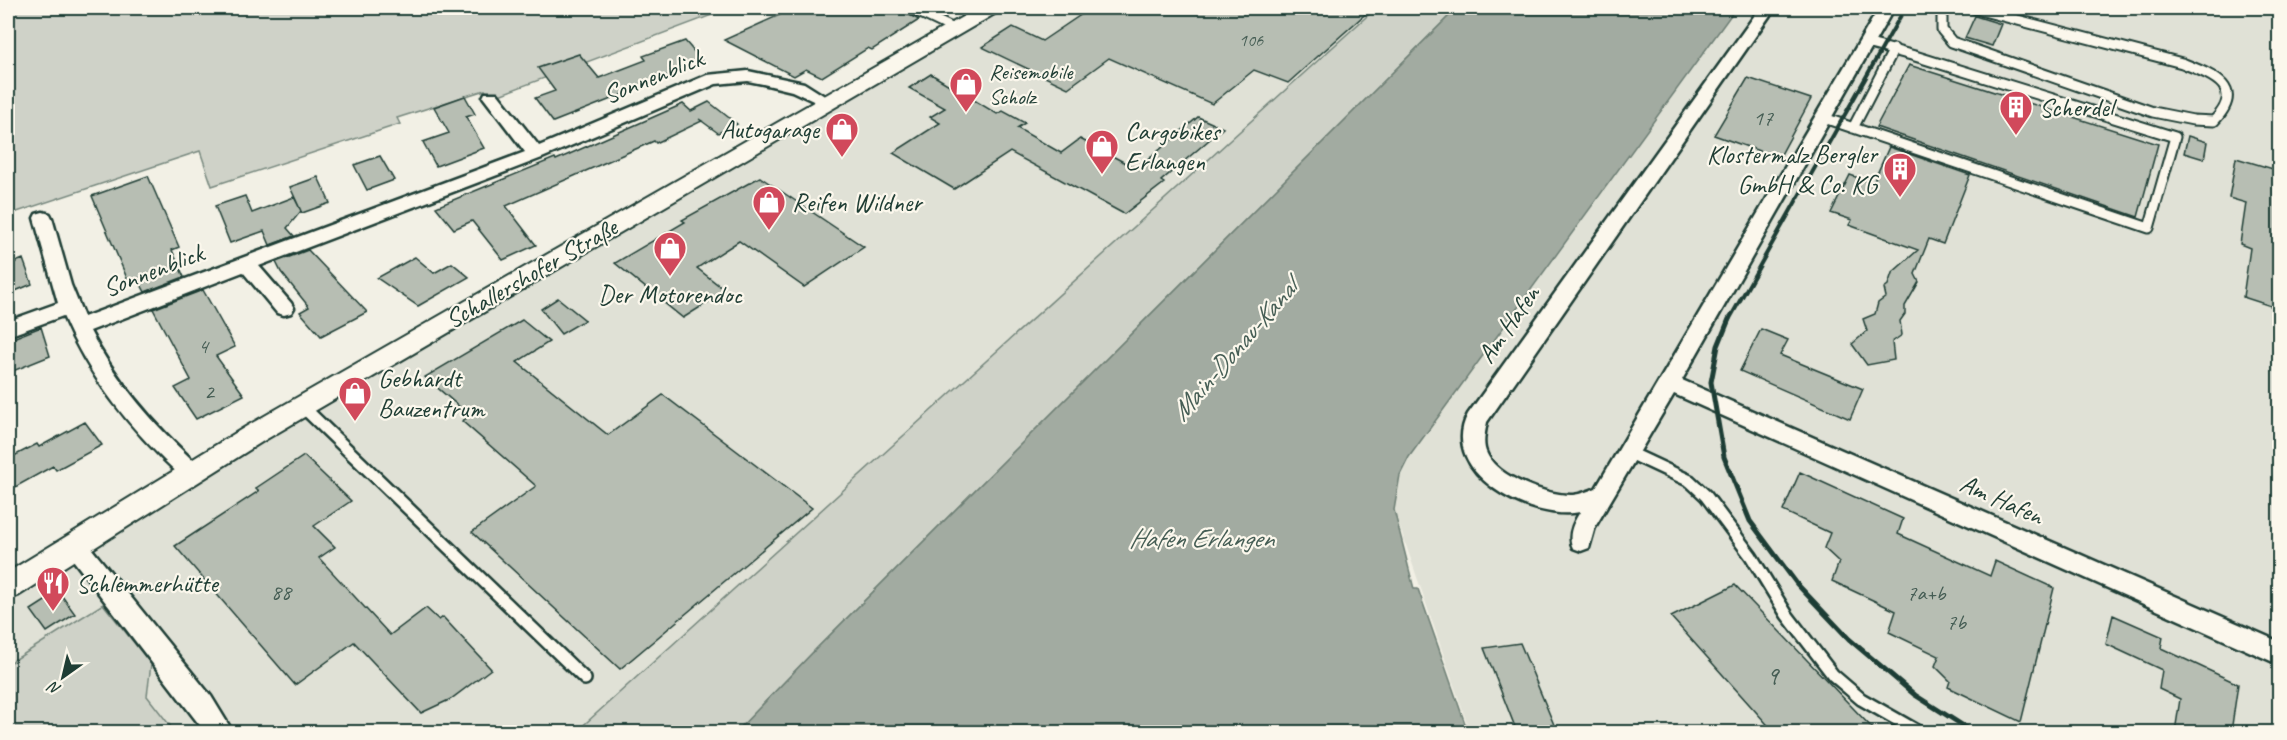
<svg xmlns="http://www.w3.org/2000/svg" width="2287" height="740" font-family="Caveat,sans-serif">
  <style>
    .built { fill: #e0e1d6 }
    .green { fill: #cfd2c8; stroke: #77887e; stroke-width: 1.5 }
    .water { fill: #a2aba1; stroke: #6e7f75; stroke-width: 1.5 }
    .building { fill: #b7beb3; stroke: #1f3d34; stroke-width: 1.5 }
    .lines { fill: none; stroke-linecap: round; stroke-linejoin: round }
    .service-far1-casing { stroke: #1f3d34; stroke-width: 13 }
    .service-casing { stroke: #1f3d34; stroke-width: 16 }
    .minor-casing { stroke: #1f3d34; stroke-width: 5 }
    .tertiary-casing { stroke: #1f3d34; stroke-width: 4 }
    .service-far1 { stroke: #fbf7ec; stroke-width: 9 }
    .service { stroke: #fbf7ec; stroke-width: 11 }
    .minor { fill: #fbf7ec; fill-rule: evenodd }
    .tertiary { fill: #fbf7ec; fill-rule: evenodd }
    .rail-far1 { stroke: #1f3d34; stroke-width: 4 }
    .rail { stroke: #1f3d34; stroke-width: 5 }
    .labels { text-anchor: middle; stroke-width: 4.5; stroke-linejoin: round; paint-order: stroke }
    .far-number-label { font-size: 18px; fill: #455d54 }
    .far-poi-label { font-size: 22px; fill: #1f3d34; stroke: #fbf7ec; text-anchor: start }
    .number-label { font-size: 22px; fill: #455d54 }
    .street-label { font-size: 26px; fill: #1f3d34; stroke: #fbf7ec }
    .poi-label { font-size: 26px; fill: #1f3d34; stroke: #fbf7ec; text-anchor: start }
    .water-label { font-size: 27px; font-style: italic; fill: #465e55; stroke: #fbf7ec }
    .near-number-label { font-size: 27px; fill: #455d54 }
  </style>
  <rect width="100%" height="100%" fill="#f2f0e5"/>
  <filter id="ink" filterUnits="userSpaceOnUse"><feTurbulence type="fractalNoise" baseFrequency=".0167" numOctaves="2"/><feDisplacementMap in="SourceGraphic" scale="12" xChannelSelector="R" yChannelSelector="G"/><feConvolveMatrix kernelMatrix="1 2 1 2 8 2 1 2 1" color-interpolation-filters="sRGB"/></filter>
  <g filter="url(#ink)">
    <path class="built" d="M996,8h380l-800,724h-568v-139l192,-122z
      M1736,8h543v724h-809l-76,-222 6,-35 9,-18z"/>
    <path class="green" d="M8,8h718l2,1 -237,89 -6,-8 -88,28 3,6 -188,62 -12,-35 -192,64z
      M1376,8h81l-639,639 -82,85h-160z
      M103,604l48,60 -4,32 28,36h-167v-68z"/>
    <path class="water" d="M1457,8h279l-327,449 -9,18 -6,35 20,79h4l50,143h-732l82,-85z"/>
    <path class="building" d="M795,8h108l4,6 12,6 -47,30 -4,-2 -46,29 -16,-8 -12,7 -70,-36z
      M1091,8h281l-84,75 -34,-13 -42,34 -103,-46 -41,30 -86,-41 31,-20 29,14z
      M1975,16l26,8 -9,22 -27,-8z
      M685,41l18,21 -47,18 1,1 -104,41 -18,-24 20,-7 -17,-23 41,-14 20,24 47,-18 -3,-4z
      M1909,65l249,79 -20,73 -262,-90z
      M931,74l66,40 6,-3 22,12 -8,5 44,25 19,-14 57,30 61,-52 25,11 -62,53 3,2 -40,31 -114,-62 -56,37 -61,-36 47,-30 -10,-6 15,-9 -36,-20z
      M1748,78l63,21 -32,59 -65,-23z
      M465,96l10,18 -9,3 18,31 -48,18 -13,-24 26,-9 -15,-26z
      M709,102l28,22 -19,9 -19,-14 3,2 -46,22 -2,-2 -148,65 30,39 -33,15 -31,-39 -18,8 -18,-22 119,-49 1,2 127,-56 8,7z
      M2188,136l19,6 -3,17 -20,-6z
      M1889,147l81,28 -27,69 -14,-5 -14,35 4,8 -14,24v8l-5,7 2,14 -10,7 2,18 -27,5 -15,-21 15,-13 -4,-12 12,-5 3,-11 8,-6 -2,-9 4,-3 4,-12 26,-23 -69,-25 3,-5 -21,-7 19,-38 23,8z
      M380,156l14,24 -27,10 -13,-25z
      M2236,158l44,13v138l-37,-12 7,-49 -10,-4 6,-41 -17,-5z
      M148,176l31,71 -7,3 12,27 -39,15 -7,-13 -9,4 -37,-87z
      M318,177l12,26 -28,10 -1,-2 -14,17 7,8 -24,9 -6,-14 -34,12 -15,-37 30,-10 7,17 42,-16 7,14 -11,-24z
      M760,177l104,70 -60,40 -65,-46 -42,27 29,23 -43,27 -68,-55 70,-41 -3,-2z
      M308,250l59,62 -46,24 -21,-24 9,-5 -28,-35 -5,-10z
      M415,257l19,16 18,-10 17,14 -51,29 -41,-28z
      M23,259l9,25 -24,10v-29z
      M203,290l32,57 -19,9 28,39 -48,24 -21,-31 16,-8 -38,-71z
      M558,298l27,22 -24,14 -20,-25z
      M522,320l27,22 -32,20 91,73 55,-40 149,113 -192,161 -148,-137 64,-46 -74,-65 8,-5 -45,-39z
      M41,327l9,29 -42,17v-33z
      M1761,329l27,11 -8,15 83,34 -13,30 -110,-48z
      M85,422l17,23 -46,25 -3,-4 -45,25v-32l29,-15 2,3z
      M304,456l47,45 -37,25 21,21 -16,11 71,77 36,-27 13,12 4,-3 48,52 -40,30 -30,14 -67,-71 -59,43 -120,-139 84,-55 -3,-3z
      M1800,472l103,47 -5,15 92,42 5,-15 59,27 -33,134 -73,-35 2,-6 -15,-15 4,-10 -50,-24 7,-21 -64,-30 7,-19 -15,-14 6,-15 -47,-22z
      M1735,585l141,147h-102l-103,-115z
      M59,592l16,22 -28,18 -16,-22z
      M2113,615l50,22 -2,11 77,36 -7,48h-56l5,-33 -21,-10 3,-19 -56,-26z
      M1520,643l37,89h-40l-33,-84z"/>
    <g class="lines">
      <defs>
        <path id="service-far1" d="M910,8l44,21
          M1942,8v22l10,12 201,70 40,8 21,1c33,-34 -2,-46 -32,-58l-210,-55
          M1824,118l325,110 26,-91 -260,-81 -49,-13
          M1853,128l41,-79"/>
        <path id="service" d="M302,406l283,273
          M1630,453l60,28 16,15 45,60 36,59 46,60 28,24 58,33"/>
        <path id="minor" d="M1760,8h15l-288,414c-2,10 -5,23 0,32 11,24 62,42 86,41 8,-1 16,-4 23,-7l283,-480h15l-212,372 598,262v23l-606,-271 -79,133 -6,21 -8,3 -8,-3c-6,-12 0,-25 7,-36 -48,10 -143,-39 -112,-98z
          M748,71l56,12 30,19 -2,4 -6,1 -34,-16 -29,-7 -15,-3 -32,3 -174,74 -283,108 32,37 3,5 -3,5 -7,2 -7,-2 -34,-41 -153,59c27,52 65,95 109,135l3,6 -3,6 -8,3 -8,-3c-50,-46 -93,-98 -120,-162l-55,20v-15l50,-18 -24,-85 2,-4 7,-2 7,2 2,4 19,67 13,32 441,-165 -42,-55 2,-4h12l42,53 168,-71z
          M75,535l8,3 128,158 22,36h-28l-138,-180 -4,-7 4,-7z"/>
        <path id="tertiary" d="M978,8h22l-2,4 -733,428 -247,156 -10,4v-28l239,-146z"/>
      </defs>
      <use href="#service-far1" class="service-far1-casing"/>
      <use href="#service" class="service-casing"/>
      <use href="#minor" class="minor-casing"/>
      <use href="#tertiary" class="tertiary-casing"/>
      <use href="#service-far1" class="service-far1"/>
      <use href="#service" class="service"/>
      <use href="#minor" class="minor"/>
      <use href="#tertiary" class="tertiary"/>
      <path class="rail-far1" d="M1729,320l176,-312"/>
      <path class="rail" d="M1729,319l-11,27 -7,36 13,75 26,64 47,63 52,55 66,56 58,37"/>
    </g>
  </g>
  <defs>
    <symbol id="shop-pin" viewBox="-11 -11 22 30"><path d="M0 17L-7.5 6A9.5 9.5 0 1 1 7.5 6Z" fill="#d1495b" stroke="#fbf7ec"/><path d="M-5-2.5h2.3a2.7 3.5 0 0 1 5.4 0H5L5.5 6h-11ZM-1.5-2.5h3a1.5 2.3 0 0 0-3 0Z" fill="#fff"/></symbol>
    <symbol id="building-pin" viewBox="-11 -11 22 30"><path d="M0 17L-7.5 6A9.5 9.5 0 1 1 7.5 6Z" fill="#d1495b" stroke="#fbf7ec"/><path d="M-4-6H4V6H1V3H-1V6H-4ZM-2.5-4.3h1.7v1.8h-1.7ZM.8-4.3h1.7v1.8H.8ZM-2.5-1h1.7V.8h-1.7ZM.8-1h1.7V.8H.8Z" fill="#fff"/></symbol>
    <symbol id="restaurant-pin" viewBox="-11 -11 22 30"><path d="M0 17L-7.5 6A9.5 9.5 0 1 1 7.5 6Z" fill="#d1495b" stroke="#fbf7ec"/><path d="M-5-6h1v4h1v-4h1v4h1v-4h1v5L-1.5 .5V6h-2V.5L-5-1ZM5-6V6H3V1.5H1.5Q1.5-4 5-6Z" fill="#fff"/></symbol>
  </defs>
  <g fill-rule="evenodd">
    <use href="#shop-pin" x="947" y="65" width="38" height="52"/>
    <use href="#building-pin" x="1997" y="88" width="38" height="52"/>
    <use href="#shop-pin" x="823" y="110" width="38" height="52"/>
    <use href="#shop-pin" x="1083" y="127" width="38" height="52"/>
    <use href="#building-pin" x="1881" y="150" width="38" height="52"/>
    <use href="#shop-pin" x="750" y="183" width="38" height="52"/>
    <use href="#shop-pin" x="651" y="229" width="38" height="52"/>
    <use href="#shop-pin" x="336" y="374" width="38" height="52"/>
    <use href="#restaurant-pin" x="34" y="564" width="38" height="52"/>
  </g>
  <g class="labels">
    <g class="far-number-label">
      <text x="1251" y="46">106</text>
    </g>
    <g class="far-poi-label">
      <text x="989" y="79">Reisemobile<tspan x="989" dy="25">Scholz</tspan></text>
    </g>
    <g class="number-label">
      <text x="1763" y="125">17</text>
      <text x="203" y="353">4</text>
      <text x="209" y="399">2</text>
      <text x="281" y="599">88</text>
      <text x="1926" y="600">7a+b</text>
      <text x="1956" y="629">7b</text>
    </g>
    <g class="street-label">
      <text transform="translate(653 76) rotate(-22)" y="9">Sonnenblick</text>
      <text transform="translate(153 270) rotate(-21)" y="9">Sonnenblick</text>
      <text transform="translate(531 273) rotate(-30)" y="9">Schallershofer Straße</text>
      <text transform="translate(1508 324) rotate(-55)" y="9">Am Hafen</text>
      <text transform="translate(2002 499) rotate(24)" y="9">Am Hafen</text>
    </g>
    <g class="poi-label">
      <text x="2039" y="116">Scherdel</text>
      <text x="819" y="138" text-anchor="end">Autogarage</text>
      <text x="1125" y="140">Cargobikes<tspan x="1125" dy="30">Erlangen</tspan></text>
      <text x="1877" y="163" text-anchor="end">Klostermalz Bergler<tspan x="1877" dy="30">GmbH &amp; Co. KG</tspan></text>
      <text x="792" y="211">Reifen Wildner</text>
      <text x="670" y="303" text-anchor="middle">Der Motorendoc</text>
      <text x="378" y="387">Gebhardt<tspan x="378" dy="30">Bauzentrum</tspan></text>
      <text x="76" y="592">Schlemmerhütte</text>
    </g>
    <g class="water-label">
      <text transform="translate(1234 350) rotate(-49)" y="9">Main-Donau-Kanal</text>
      <text x="1201" y="547">Hafen Erlangen</text>
    </g>
    <g class="near-number-label">
      <text x="1772" y="684">9</text>
    </g>
  </g>
  <rect width="2287" height="740" fill="none" stroke="#fbf7ec" stroke-width="30"/>
  <rect x="15" y="15" width="2257" height="710" fill="none" stroke="#1f3d34" stroke-width="2" filter="url(#ink)"/>
  <g transform="translate(63 677) rotate(214)" stroke="#fbf7ec" stroke-width="4.5" paint-order="stroke">
  <path d="M0-4.5L10 22L0 15L-10 22Z" fill="#1f3d34"/>
  <text y="-9" font-size="16" font-weight="bold" text-anchor="middle" fill="#1f3d34">N</text>
  </g>
</svg>
